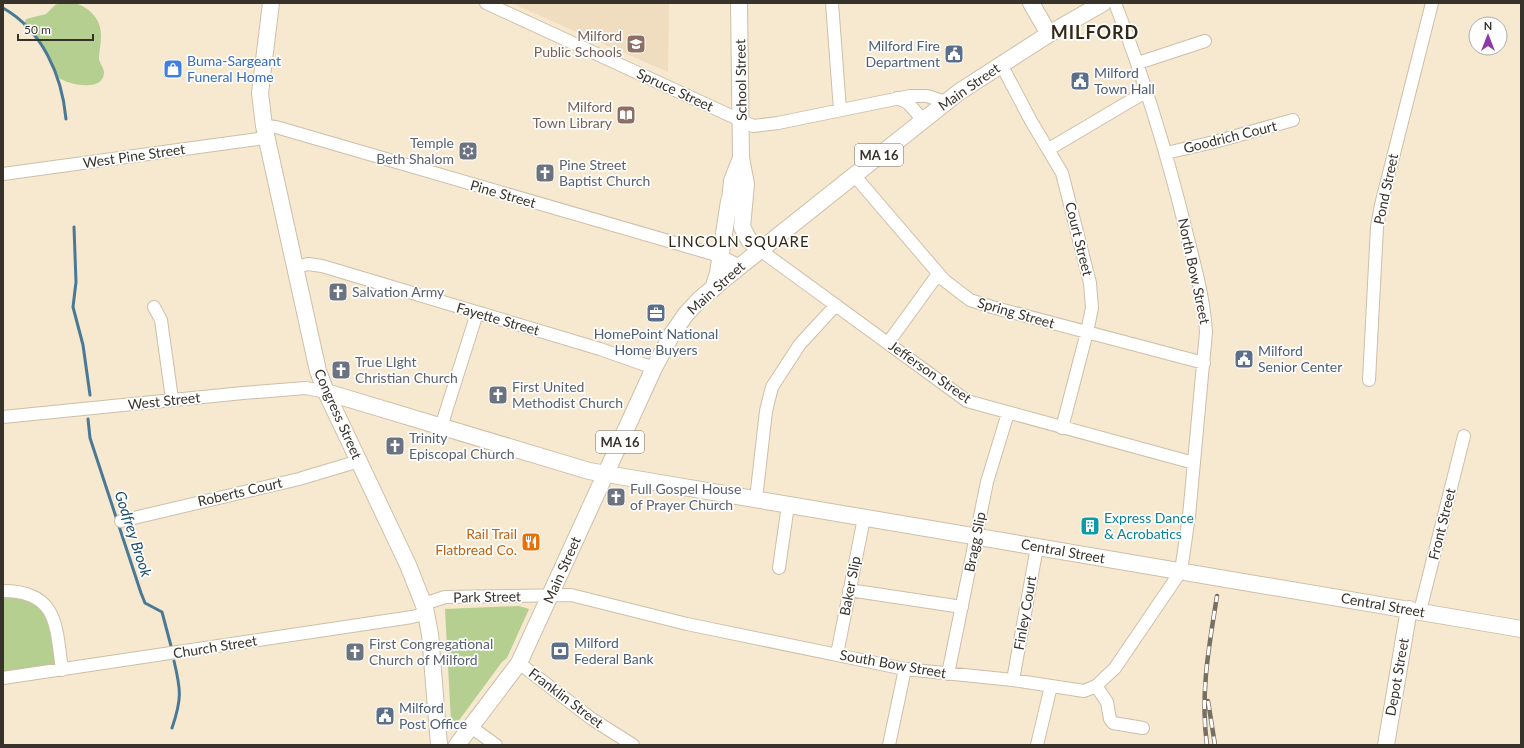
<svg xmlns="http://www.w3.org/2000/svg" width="1524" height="748" font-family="Lato,sans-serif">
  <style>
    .built { fill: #f0ddbf }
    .green { fill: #b4cf90 }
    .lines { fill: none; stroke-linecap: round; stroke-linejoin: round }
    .stream { stroke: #4a7996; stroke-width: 3 }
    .minor-casing { stroke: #cdbfa8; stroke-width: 14 }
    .major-casing { stroke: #cdbfa8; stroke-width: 18 }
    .minor { stroke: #fff; stroke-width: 12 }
    .major { stroke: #fff; stroke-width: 16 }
    .rail-casing { stroke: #776f61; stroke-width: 4.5 }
    .rail { stroke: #fff; stroke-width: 3; stroke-dasharray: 9; stroke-linecap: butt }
    .labels { text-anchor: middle; stroke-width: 3.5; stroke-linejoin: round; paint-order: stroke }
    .shield { fill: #fff; stroke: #74706a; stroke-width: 1 }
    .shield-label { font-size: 13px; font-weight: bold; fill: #38332a }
    .education-label { font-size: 14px; fill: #785e54; stroke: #fff; text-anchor: end }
    .service-label { font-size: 14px; fill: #4e5e75; stroke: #fff; text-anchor: start }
    .shop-label { font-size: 14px; fill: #366cbe; stroke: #fff; text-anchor: start }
    .street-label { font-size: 14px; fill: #38332a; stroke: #fff }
    .worship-label { font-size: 14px; fill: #5b616d; stroke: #fff; text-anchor: start }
    .culture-label { font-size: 14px; fill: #0d838f; stroke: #fff; text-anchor: start }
    .food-label { font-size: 14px; fill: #c56008; stroke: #fff; text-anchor: end }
    .neighbourhood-label { font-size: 15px; letter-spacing: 1px; fill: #342916; stroke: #fff }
    .water-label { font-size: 15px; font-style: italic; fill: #184d6d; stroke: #fff }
    .district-label { font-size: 18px; font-weight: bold; letter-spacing: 1px; fill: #342916; stroke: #fff }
  </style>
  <rect width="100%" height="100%" fill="#f7e8d0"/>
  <path class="built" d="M511,3h158l-1,69 -37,-16z"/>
  <path class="green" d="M60,3c4,0 11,-1 15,0 16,5 27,18 26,34 0,7 -2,14 -2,21 0,5 5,9 5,15 -1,19 -34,12 -45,5l-17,-31 -19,-22 3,-6 20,-5 9,-9z
    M3,595c34,0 43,15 49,46 2,8 5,16 3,24l-52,8z
    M519,606l10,3 -22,49 -5,4 -42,57 -3,3 -6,-1 -6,-112z"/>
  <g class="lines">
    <path class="stream" d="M3,8c39,22 59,67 63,111
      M74,227l2,55 -3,25 10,38 7,50
      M88,419l2,19 51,155 4,10 17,9 9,34
      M172,728c10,-29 9,-38 2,-67"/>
    <defs>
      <path id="minor" d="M486,3l267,123 25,-3 132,-27h17l19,6
        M832,3l8,107
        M1138,63l67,-22
        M1001,64l30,57 31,52 28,110 2,25 -5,24 -25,96
        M897,98l11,5 15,17
        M264,126l12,1 444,129 20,10
        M1049,149l98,-58
        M1166,153l52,-12 75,-21
        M3,174l262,-36
        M854,175l90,105 26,20 22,7 212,56
        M760,250l207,151 227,62
        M294,268l14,-4 14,2 278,83 54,19
        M154,307l7,13 11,79
        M888,343l50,-69
        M1369,380l8,-153 4,-22 51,-202
        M3,417l240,-24 63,-5 20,4
        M441,427l36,-114
        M756,499l10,-88 6,-24 28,-43 36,-39
        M121,521l178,-42 60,-18
        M779,568l9,-63
        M849,590l113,17
        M3,591c55,0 53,35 59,79
        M424,604l21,-7 126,-2 116,29 218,45 108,11 71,11 12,-5 19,-18 66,-97 8,-55 17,-184c-2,-34 -12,-69 -20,-101 -19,-78 -42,-153 -71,-228
        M1420,611l44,-175
        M837,654l27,-136
        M519,663l73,56 41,26
        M948,674l39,-192 21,-69
        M3,678l409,-61 15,-4
        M1013,680l24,-133
        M1096,686l11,16 3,17 3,4 30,5
        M471,727l25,18
        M889,745l16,-76
        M1037,745l14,-59"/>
      <path id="major" d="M271,3l-11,90 4,33 54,245 8,21 82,173 17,43 5,26 9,111
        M739,3l2,155 5,26 -4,43 7,13 11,10
        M1031,3l18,31
        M729,210l3,-29 9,-23
        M713,289l5,-16 11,-72
        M326,392l263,79 932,158
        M457,745l62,-82 135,-295 18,-34 14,-20 14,-15 34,-28 225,-179 90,-58 54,-31
        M1386,745l23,-136"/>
    </defs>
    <use href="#minor" class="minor-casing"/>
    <use href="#major" class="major-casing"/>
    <use href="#minor" class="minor"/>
    <use href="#major" class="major"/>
    <defs>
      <path id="rail" d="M1208,701l7,44
        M1207,745c-7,-51 2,-99 10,-149"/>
    </defs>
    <use href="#rail" class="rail-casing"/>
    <use href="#rail" class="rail"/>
  </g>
  <defs>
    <symbol id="school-square" viewBox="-11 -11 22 22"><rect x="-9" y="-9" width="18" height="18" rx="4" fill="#8d6e63" stroke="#fff"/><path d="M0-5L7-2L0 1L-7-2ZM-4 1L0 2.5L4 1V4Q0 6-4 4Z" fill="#fff"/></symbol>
    <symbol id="civic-square" viewBox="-11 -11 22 22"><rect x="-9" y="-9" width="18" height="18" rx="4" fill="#5c6f8a" stroke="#fff"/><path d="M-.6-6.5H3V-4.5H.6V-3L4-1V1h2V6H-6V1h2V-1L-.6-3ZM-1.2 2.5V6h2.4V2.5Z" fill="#fff"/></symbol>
    <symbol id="shop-square" viewBox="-11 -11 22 22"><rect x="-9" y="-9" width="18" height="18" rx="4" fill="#3f7fe0" stroke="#fff"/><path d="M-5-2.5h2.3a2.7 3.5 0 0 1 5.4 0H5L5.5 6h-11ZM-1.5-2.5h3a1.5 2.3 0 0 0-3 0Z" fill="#fff"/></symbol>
    <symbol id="library-square" viewBox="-11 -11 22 22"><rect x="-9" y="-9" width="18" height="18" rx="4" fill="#8d6e63" stroke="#fff"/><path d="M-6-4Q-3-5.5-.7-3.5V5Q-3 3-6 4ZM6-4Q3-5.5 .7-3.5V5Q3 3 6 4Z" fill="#fff"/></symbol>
    <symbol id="synagogue-square" viewBox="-11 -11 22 22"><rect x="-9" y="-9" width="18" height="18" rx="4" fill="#6b7280" stroke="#fff"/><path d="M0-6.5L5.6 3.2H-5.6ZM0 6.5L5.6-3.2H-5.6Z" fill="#fff"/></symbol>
    <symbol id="church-square" viewBox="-11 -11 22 22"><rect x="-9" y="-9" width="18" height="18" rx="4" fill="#6b7280" stroke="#fff"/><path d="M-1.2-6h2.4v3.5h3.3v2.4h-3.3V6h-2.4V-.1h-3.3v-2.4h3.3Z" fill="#fff"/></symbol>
    <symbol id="office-square" viewBox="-11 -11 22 22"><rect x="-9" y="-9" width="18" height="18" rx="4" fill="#5c6f8a" stroke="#fff"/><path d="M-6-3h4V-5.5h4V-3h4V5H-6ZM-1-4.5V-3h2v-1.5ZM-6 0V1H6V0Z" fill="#fff"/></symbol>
    <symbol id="building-square" viewBox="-11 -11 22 22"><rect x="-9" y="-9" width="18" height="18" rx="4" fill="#0f9aa8" stroke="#fff"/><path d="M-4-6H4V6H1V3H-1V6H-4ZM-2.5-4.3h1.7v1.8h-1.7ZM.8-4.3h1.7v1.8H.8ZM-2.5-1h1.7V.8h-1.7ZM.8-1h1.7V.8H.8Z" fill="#fff"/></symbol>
    <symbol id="restaurant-square" viewBox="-11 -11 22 22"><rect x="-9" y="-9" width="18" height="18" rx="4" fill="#e8710a" stroke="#fff"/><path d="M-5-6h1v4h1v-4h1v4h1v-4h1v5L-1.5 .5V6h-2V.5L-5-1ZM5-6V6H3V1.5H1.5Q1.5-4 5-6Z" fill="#fff"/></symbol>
    <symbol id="bank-square" viewBox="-11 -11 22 22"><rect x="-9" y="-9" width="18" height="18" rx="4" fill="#5c6f8a" stroke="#fff"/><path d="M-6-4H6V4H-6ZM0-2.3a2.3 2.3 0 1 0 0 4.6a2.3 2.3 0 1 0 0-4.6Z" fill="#fff"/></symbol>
  </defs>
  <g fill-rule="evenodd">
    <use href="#school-square" x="625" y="33" width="22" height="22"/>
    <use href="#civic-square" x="943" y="43" width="22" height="22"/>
    <use href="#shop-square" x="162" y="58" width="22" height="22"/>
    <use href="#civic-square" x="1069" y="70" width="22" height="22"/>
    <use href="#library-square" x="615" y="104" width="22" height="22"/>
    <use href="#synagogue-square" x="457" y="140" width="22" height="22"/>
    <use href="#church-square" x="534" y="162" width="22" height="22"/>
    <use href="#church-square" x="327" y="281" width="22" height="22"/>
    <use href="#office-square" x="645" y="302" width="22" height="22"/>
    <use href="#civic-square" x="1233" y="348" width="22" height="22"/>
    <use href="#church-square" x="330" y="359" width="22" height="22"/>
    <use href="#church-square" x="487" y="384" width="22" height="22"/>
    <use href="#church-square" x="384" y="435" width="22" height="22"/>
    <use href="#church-square" x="605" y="486" width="22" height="22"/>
    <use href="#building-square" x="1079" y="515" width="22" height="22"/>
    <use href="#restaurant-square" x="520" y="531" width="22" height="22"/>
    <use href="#bank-square" x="549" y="640" width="22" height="22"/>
    <use href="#church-square" x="344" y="641" width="22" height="22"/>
    <use href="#civic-square" x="374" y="705" width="22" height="22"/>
  </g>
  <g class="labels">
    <g class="shield">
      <rect x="855" y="144" width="48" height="22" rx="3"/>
      <rect x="596" y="431" width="48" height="22" rx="3"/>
    </g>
    <g class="shield-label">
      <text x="879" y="160">MA 16</text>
      <text x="620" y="447">MA 16</text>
    </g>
    <g class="education-label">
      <text x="622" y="41">Milford<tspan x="622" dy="16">Public Schools</tspan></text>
      <text x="612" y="112">Milford<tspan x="612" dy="16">Town Library</tspan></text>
    </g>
    <g class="service-label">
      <text x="940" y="51" text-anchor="end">Milford Fire<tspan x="940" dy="16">Department</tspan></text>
      <text x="1094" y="78">Milford<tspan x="1094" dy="16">Town Hall</tspan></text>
      <text x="656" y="339" text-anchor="middle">HomePoint National<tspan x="656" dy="16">Home Buyers</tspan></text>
      <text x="1258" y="356">Milford<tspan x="1258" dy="16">Senior Center</tspan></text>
      <text x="574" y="648">Milford<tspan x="574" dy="16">Federal Bank</tspan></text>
      <text x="399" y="713">Milford<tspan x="399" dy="16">Post Office</tspan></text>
    </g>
    <g class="shop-label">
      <text x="187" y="66">Buma-Sargeant<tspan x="187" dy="16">Funeral Home</tspan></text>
    </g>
    <g class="street-label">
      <text transform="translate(741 80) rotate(-91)" y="5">School Street</text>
      <text transform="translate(969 87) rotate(-35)" y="5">Main Street</text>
      <text transform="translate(675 90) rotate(25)" y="5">Spruce Street</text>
      <text transform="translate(1230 137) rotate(-14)" y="5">Goodrich Court</text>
      <text transform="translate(134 156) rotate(-8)" y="5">West Pine Street</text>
      <text transform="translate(1386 189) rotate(-78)" y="5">Pond Street</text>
      <text transform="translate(503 194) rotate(16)" y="5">Pine Street</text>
      <text transform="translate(1079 239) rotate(76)" y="5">Court Street</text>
      <text transform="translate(1194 271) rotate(78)" y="5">North Bow Street</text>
      <text transform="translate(716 288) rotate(-42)" y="5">Main Street</text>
      <text transform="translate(1016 313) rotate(16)" y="5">Spring Street</text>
      <text transform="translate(498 319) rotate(16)" y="5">Fayette Street</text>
      <text transform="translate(930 372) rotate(35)" y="5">Jefferson Street</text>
      <text transform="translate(164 401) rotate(-6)" y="5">West Street</text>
      <text transform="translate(338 414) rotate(66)" y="5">Congress Street</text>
      <text transform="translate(240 492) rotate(-13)" y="5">Roberts Court</text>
      <text transform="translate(1442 524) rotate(-76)" y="5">Front Street</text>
      <text transform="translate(975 542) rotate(-79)" y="5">Bragg Slip</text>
      <text transform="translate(1063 551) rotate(10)" y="5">Central Street</text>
      <text transform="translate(562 570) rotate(-66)" y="5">Main Street</text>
      <text transform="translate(850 586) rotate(-79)" y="5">Baker Slip</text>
      <text transform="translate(487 597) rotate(-1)" y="5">Park Street</text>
      <text transform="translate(1383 605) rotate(10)" y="5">Central Street</text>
      <text transform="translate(1025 613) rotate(-80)" y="5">Finley Court</text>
      <text transform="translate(215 647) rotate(-9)" y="5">Church Street</text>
      <text transform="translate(893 664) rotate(10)" y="5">South Bow Street</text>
      <text transform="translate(1397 677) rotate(-80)" y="5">Depot Street</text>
      <text transform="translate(566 698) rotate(37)" y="5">Franklin Street</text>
    </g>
    <g class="worship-label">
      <text x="454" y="148" text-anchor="end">Temple<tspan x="454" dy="16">Beth Shalom</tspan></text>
      <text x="559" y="170">Pine Street<tspan x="559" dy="16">Baptist Church</tspan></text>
      <text x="352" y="297">Salvation Army</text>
      <text x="355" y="367">True LIght<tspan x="355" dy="16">Christian Church</tspan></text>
      <text x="512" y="392">First United<tspan x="512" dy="16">Methodist Church</tspan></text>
      <text x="409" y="443">Trinity<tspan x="409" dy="16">Episcopal Church</tspan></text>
      <text x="630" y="494">Full Gospel House<tspan x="630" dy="16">of Prayer Church</tspan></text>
      <text x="369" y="649">First Congregational<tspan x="369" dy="16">Church of Milford</tspan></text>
    </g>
    <g class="culture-label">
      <text x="1104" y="523">Express Dance<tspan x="1104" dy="16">&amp; Acrobatics</tspan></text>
    </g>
    <g class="food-label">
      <text x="517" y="539">Rail Trail<tspan x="517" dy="16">Flatbread Co.</tspan></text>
    </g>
    <g class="neighbourhood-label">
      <text x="739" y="247">LINCOLN SQUARE</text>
    </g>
    <g class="water-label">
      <text transform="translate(133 534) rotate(72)" y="5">Godfrey Brook</text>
    </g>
    <g class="district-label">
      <text x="1095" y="39">MILFORD</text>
    </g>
  </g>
  <rect width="1524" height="748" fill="none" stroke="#38332a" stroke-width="8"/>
  <g transform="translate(1488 36)"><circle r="19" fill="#ffffff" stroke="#afadaa"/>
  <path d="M0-3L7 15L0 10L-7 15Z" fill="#8e39a7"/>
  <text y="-6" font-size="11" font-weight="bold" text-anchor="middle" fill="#38332a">N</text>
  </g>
  <path d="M18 34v6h75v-6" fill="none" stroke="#38332a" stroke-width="2"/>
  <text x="24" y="34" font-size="12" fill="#38332a" stroke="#ffffff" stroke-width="3" paint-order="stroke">50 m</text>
</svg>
